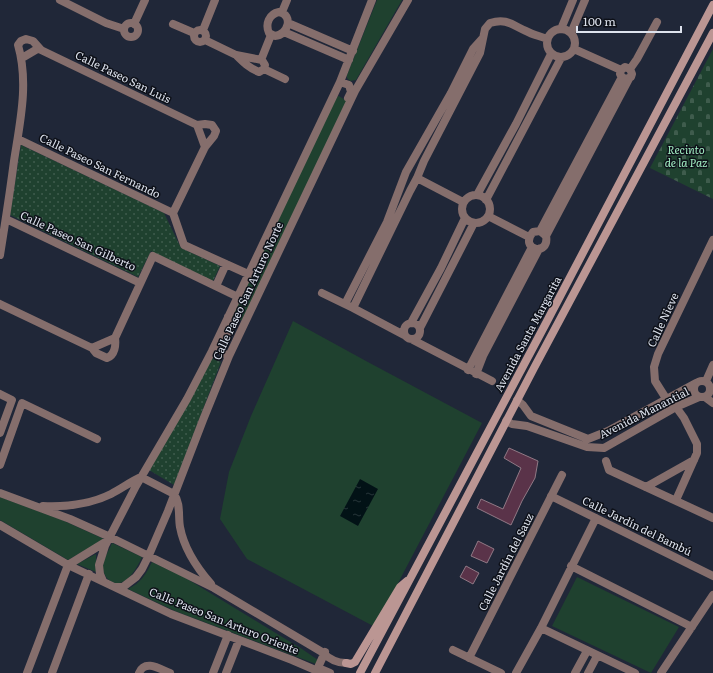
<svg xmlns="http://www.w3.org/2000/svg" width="713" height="673" font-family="Literata,serif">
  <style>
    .green { fill: #1f412f }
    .cemetery { fill: url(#cemetery-stones) }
    .park { fill: url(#park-dots) }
    .water { fill: url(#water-ripples) }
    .building { fill: #5a3349; stroke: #907985 }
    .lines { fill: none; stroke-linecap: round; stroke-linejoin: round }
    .minor { stroke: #856e6c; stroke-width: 8 }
    .secondary { stroke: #bb9693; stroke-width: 8 }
    .labels { text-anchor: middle; stroke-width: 3; stroke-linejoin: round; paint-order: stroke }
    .street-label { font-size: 11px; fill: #dde2ed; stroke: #0d1018 }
    .park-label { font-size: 11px; font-style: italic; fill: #a2eec3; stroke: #0d1018 }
  </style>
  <defs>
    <pattern id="cemetery-stones" width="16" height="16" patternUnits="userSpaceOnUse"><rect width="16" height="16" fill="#1f412f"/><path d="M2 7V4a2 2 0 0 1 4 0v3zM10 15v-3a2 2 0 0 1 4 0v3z" fill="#3f5c4d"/></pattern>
    <pattern id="park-dots" width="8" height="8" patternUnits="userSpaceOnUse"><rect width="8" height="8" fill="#1f412f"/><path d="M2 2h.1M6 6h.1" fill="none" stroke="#3f5c4d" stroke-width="1.8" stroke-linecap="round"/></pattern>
    <pattern id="water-ripples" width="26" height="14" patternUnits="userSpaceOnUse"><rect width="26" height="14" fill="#021216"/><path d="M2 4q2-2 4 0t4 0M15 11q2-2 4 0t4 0" fill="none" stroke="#263438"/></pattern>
  </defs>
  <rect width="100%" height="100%" fill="#202738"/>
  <path class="green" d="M377,0h25l-46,80 -6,1 -3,-3v-3z
    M339,96l9,6 -103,219 -14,-3 105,-221z
    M293,321l73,40 116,62 -107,204 -128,-68 -27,-40 9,-47 22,-56z
    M0,497l62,23 42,19 -36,21 -68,-40z
    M112,543l30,14c-5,11 -18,35 -33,23 -4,-3 -6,-8 -6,-14 1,-8 6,-16 9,-23z
    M96,554v18l-19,-8z
    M152,562l32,15 118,72 16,11 -2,4 -141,-53 -47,-22c13,-6 18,-15 24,-27z
    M577,577l102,50 -28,46 -99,-47z"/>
  <path class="cemetery" d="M713,49v150l-63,-31z"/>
  <path class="park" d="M21,145l143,68 17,35 39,18 -7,15 -62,-30 -13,26 -128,-62z
    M211,358l10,4 -47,123 -25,-15z"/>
  <path class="water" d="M360,479l18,10 -20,37 -18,-10z"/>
  <path class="building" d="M509,448l29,13 -3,17 -13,23 -11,24 -34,-17 4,-9 22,10 18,-41 -17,-10z
    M478,541l16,8 -7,14 -16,-7z
    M466,566l13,7 -6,11 -13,-7z"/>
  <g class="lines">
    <path class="minor" d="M60,0l46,23 18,6
      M279,12c15,3 9,23 -4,24l-6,-3c-4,-9 0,-19 10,-21z
      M282,12l5,-12
      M124 30a7 7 0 1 1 14 0a7 7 0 1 1-14 0Z
      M288,23l65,28
      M134,24l11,-24
      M173,24l21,9
      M547 43a14 14 0 1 1 28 0a14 14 0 1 1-28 0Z
      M561,29l12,-29
      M194 36a6 6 0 1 1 12 0a6 6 0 1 1-12 0Z
      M203,30l12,-30
      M284,32l65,28
      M571,33l14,-33
      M205,40l31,15 26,5 3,5 -1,4
      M574,49l47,21
      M236,55c7,7 13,13 23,17l5,-3
      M22,58l17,-10
      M261,60l10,-25
      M264,69l21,10
      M630,69l7,-10 20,-37
      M340,82l9,3 2,7 -3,6
      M197,125l8,22
      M18,139l155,74
      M417,178l46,24
      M477,195l39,-71 35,-70
      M462 209a14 14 0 1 1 28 0a14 14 0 1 1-28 0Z
      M486,200l75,-142
      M488,216l41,21
      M6,219l134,64
      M540,231l82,-154 -2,-3 1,-4 4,-3 5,2 2,5 -1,3 -5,2 -4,-2
      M546,236l-6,-5 -7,1c-15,18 17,25 13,4l83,-157
      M0,255c5,-31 10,-63 14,-94 6,-39 15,-78 4,-116l3,-4 5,-2 7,2 8,9 156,75 8,-1 7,1 4,6 -2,5 -9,11 -32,66 11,32 64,29
      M216,286l10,-22
      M322,293l31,15 51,27
      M0,304l92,44 4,5 11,5c8,-3 9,-13 8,-20l38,-82 85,41
      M345,304l42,-82 19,-50 45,-79 22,-44 9,-10
      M353,308l57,-117 7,-13 7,-17 56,-108 5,-24 5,-6c17,-5 22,2 36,8 7,4 14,5 21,8
      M228,317l2,10 -8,22 1,4 6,3
      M404 331a8 8 0 1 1 16 0a8 8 0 1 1-16 0Z
      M411,323l30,-55 24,-50
      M420,328l54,-105
      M413,340l79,41
      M92,348l23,-10
      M468,370l64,-123
      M476,374l7,-18 56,-107
      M694 389a8 8 0 1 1 16 0a8 8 0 1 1-16 0Z
      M706,381l7,-16
      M0,394l12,6 -12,33
      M705,397l8,6
      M517,400l6,5 8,11 57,23 20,-8 88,-48
      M506,421l6,3 15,2 60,21 17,1 72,-41 23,-10
      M606,461l3,9 104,48
      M0,465l22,-62 75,36
      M646,487l48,-27
      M0,493l70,26 40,18 104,51 108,64c6,6 14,11 24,11
      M551,496l162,80
      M676,500l21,-47v-9l-13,-26 -8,-11 -9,-7 -12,-19 -1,-14 4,-13 55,-114
      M43,506c24,1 46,-1 68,-12 10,-5 19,-12 30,-17l33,17c7,10 4,22 6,33 4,22 17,41 31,57
      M0,525l68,40 103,49 121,46 21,9 5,4
      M571,566l121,61
      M103,581l-3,-7 -1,-9 6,-19 31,-60 51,-87 25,-48 128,-269 32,-82
      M115,587h8l13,-10 6,-8 7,-14 19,-44 35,-91 26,-64 126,-265 53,-91
      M541,628l94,45
      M453,650l48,23
      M469,658l93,-183
      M313,669l10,1 7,3
      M316,672l9,-20
      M27,673l41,-108 39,-24
      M52,673l37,-99
      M139,673c6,-14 21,-4 31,0
      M213,673l15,-38
      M226,673l13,-33
      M516,673l25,-45 55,-110
      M575,673l12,-22
      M588,673l9,-17
      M661,673l52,-78"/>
    <path class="secondary" d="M346,663l5,1 4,-2 45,-75 7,-6
      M360,673l185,-348 168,-320
      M375,673l159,-305 179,-335"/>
  </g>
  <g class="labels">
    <g class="street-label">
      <text transform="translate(123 77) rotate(26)" y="4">Calle Paseo San Luis</text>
      <text transform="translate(100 166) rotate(26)" y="4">Calle Paseo San Fernando</text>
      <text transform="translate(78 241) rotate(25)" y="4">Calle Paseo San Gilberto</text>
      <text transform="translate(248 291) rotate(-65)" y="4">Calle Paseo San Arturo Norte</text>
      <text transform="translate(663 320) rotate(-65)" y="4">Calle Nieve</text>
      <text transform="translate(528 334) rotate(-62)" y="4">Avenida Santa Margarita</text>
      <text transform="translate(644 413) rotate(-27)" y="4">Avenida Manantial</text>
      <text transform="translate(637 526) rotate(26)" y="4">Calle Jardín del Bambú</text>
      <text transform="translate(506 562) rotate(-63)" y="4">Calle Jardín del Sauz</text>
      <text transform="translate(224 621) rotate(22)" y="4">Calle Paseo San Arturo Oriente</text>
    </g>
    <g class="park-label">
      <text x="686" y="154">Recinto<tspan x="686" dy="13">de la Paz</tspan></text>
    </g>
  </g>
  <path d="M577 26v6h104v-6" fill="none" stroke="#dde2ed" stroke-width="2"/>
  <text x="583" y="26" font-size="12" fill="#dde2ed" stroke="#0d1018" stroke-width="3" paint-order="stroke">100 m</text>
</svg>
